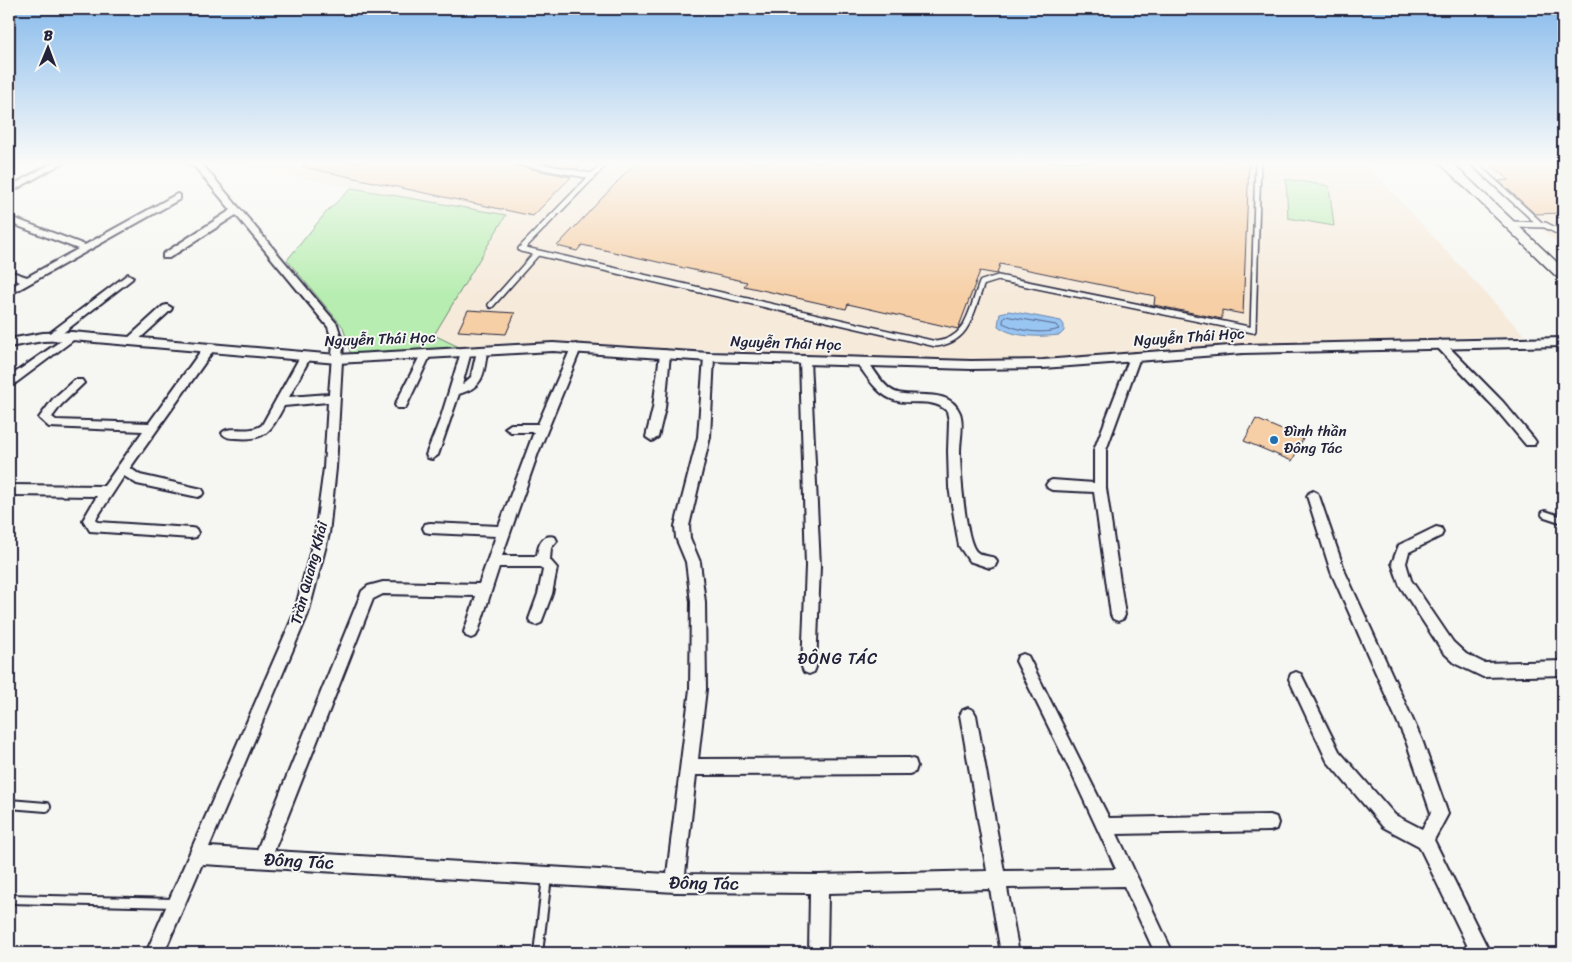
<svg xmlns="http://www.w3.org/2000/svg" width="1572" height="962" font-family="Sriracha,sans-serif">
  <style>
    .built { fill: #f6eadb }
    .green { fill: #b7edb0; stroke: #6c8876 }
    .water { fill: #99c5f3; stroke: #6984a9 }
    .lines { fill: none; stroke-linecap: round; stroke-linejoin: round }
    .shore { stroke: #526385; stroke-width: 1 }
    .building { fill: #f6cfa6; stroke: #22223b }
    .service-far2-casing { stroke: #22223b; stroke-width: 8 }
    .service-far1-casing { stroke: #22223b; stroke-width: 10 }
    .service-casing { stroke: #22223b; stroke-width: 12 }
    .minor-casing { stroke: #22223b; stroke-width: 4 }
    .tertiary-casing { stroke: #22223b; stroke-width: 4 }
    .secondary-casing { stroke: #22223b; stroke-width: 3 }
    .service-far2 { stroke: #f6f6f2; stroke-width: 5 }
    .service-far1 { stroke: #f6f6f2; stroke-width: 6 }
    .service { stroke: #f6f6f2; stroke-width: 8 }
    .minor { fill: #f6f6f2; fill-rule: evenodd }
    .tertiary { fill: #f6f6f2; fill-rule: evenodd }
    .secondary { fill: #f6f6f2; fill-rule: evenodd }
    .poi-dot { fill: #1f6fb2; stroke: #f6f6f2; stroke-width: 2 }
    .labels { text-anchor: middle; stroke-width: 4; stroke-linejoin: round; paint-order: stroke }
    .street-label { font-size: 15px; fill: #22223b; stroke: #f6f6f2 }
    .poi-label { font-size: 15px; fill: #22223b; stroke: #f6f6f2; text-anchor: start }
    .neighbourhood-label { font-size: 16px; letter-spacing: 1px; fill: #22223b; stroke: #f6f6f2 }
    .near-street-label { font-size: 18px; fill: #22223b; stroke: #f6f6f2 }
  </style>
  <rect width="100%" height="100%" fill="#f6f6f2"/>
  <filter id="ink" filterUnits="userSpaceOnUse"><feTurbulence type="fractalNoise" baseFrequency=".02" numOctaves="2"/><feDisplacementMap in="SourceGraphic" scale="10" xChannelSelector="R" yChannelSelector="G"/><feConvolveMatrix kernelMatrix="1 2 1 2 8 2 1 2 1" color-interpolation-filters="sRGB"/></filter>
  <g filter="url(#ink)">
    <path class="built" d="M218,162h1146l161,174 -287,8 -69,5 -64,8 -100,6 -486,-21 -60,5 -26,-12 73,-119z
      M1470,162h93v87z"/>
    <path class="green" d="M1286,179l43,7 5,40 -46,-8z
      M352,188l154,27 -72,120 25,12 -108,8 -8,-28 -56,-67 41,-50z"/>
    <path class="water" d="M1009,311l52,10 3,4v6l-4,4c-20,2 -46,3 -62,-9l2,-13z"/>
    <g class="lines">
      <path class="shore" d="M1005,316l51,9 3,4c-17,6 -40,2 -56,-6z"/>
    </g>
    <path class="building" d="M304,162h210l3,4 54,11 -38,39 -230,-49z
      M539,162h46l-8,7z
      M636,162h613l-6,152 -21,-4v9l-68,-14 1,-9 -155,-32 -3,10 -17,-3 -22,58 -110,-25 -2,5 -102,-23 3,-4 -165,-37 -5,6 -20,-5z
      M1488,162h75v51l-28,1 -36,-33 10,-1z
      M468,310l47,3 -9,21 -48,-3z
      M1256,419l47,20 -11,22 -48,-20z"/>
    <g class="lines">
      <defs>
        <path id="service-far2" d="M518,162l73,14
          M606,162l-85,87 415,95c34,-4 35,-34 46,-61l16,-5 255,52 5,-168
          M1472,162l68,62
          M1512,224l33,1 18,9
          M491,305l46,-52"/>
        <path id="service-far1" d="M1545,514l18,6"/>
        <path id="service" d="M9,804l37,3
          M9,899l166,4
          M538,953l9,-76"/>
        <path id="minor" d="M54,162h10l-55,31v-6z
          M185,162h11l6,2 135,160 6,19 -7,125 -7,66 -21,80 -99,233 48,3 105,-259 6,-5 15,-4 96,2 17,-48 -66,-3 -5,-1 -2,-4 2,-4 5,-1 69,3 35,-94h-23l-6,-4 6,-4h27l33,-76 5,-4 5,4 -43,105 -36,103h35c1,-10 5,-23 18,-19l2,4 -6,7 -1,12 7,8 -5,26 -11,29 -5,2 -5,-2 -2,-4 9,-25 5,-24 -3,-3h-41l-21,65 -2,4 -5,2 -5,-2 -2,-4 12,-36 -93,-2 -10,5 -99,252 393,23 23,-185 1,-87 -5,-40 -10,-24 -1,-12 23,-89 6,-80 5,-4 5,4 -4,80 -21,89 1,12 10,24 5,40 1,87 -8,70 211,-1 6,2 2,6 -2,6 -6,2 -213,1 -11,99 134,1 168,-4 -27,-156 3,-5 5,-2 5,2 3,5 28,156 112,-2 -46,-99 -54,-109 2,-5 5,-2 5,2 81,162 161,-3 6,2 2,6 -2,6 -6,2 -153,3 56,119h-18l-31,-67 -117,2 12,65h-18l-11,-64 -162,4 -1,60h-18l1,-60 -135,-1 -473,-28 -38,89h-18l148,-339 21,-80 9,-66 4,-66 -44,4c-13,24 -17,35 -48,32 -6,0 -10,0 -14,-5 7,-9 27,2 40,-8l40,-72h8l1,3 -22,41 40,-3 4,-51 -5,-16 -92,-112 -67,43h-6v-4l68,-44 -35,-42z
          M177,194l3,1v4l-171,96v-7l11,-6 -11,-5v-6l18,6 51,-28 -68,-26v-4h6l69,26z
          M128,274l5,3 -1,2 -77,60h-8l-1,-2 1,-2z
          M167,305l5,3 -1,2 -36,33h-8l-1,-2 1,-2 36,-33z
          M72,333l4,1 1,2 -1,2 -63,47 -4,1v-9z
          M1440,340l4,2 59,60 31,37 2,3 -2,3h-8l-31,-37 -59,-62 -1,-2z
          M209,344l4,1 1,3 -1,3 -83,117 10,7 62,14 2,3 -2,3 -4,2 -61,-13 -13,-8 -28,43 2,3 93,6 5,1 2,4 -2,4 -5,1 -101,-7 -7,-11 14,-24 -88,-1v-10l95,1 39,-55 -94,-4 -10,-9 14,-19 21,-19h8l2,3 -23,22 -9,12 4,3 93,3 56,-78z
          M482,347l5,4c-3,23 -3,36 -28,43l-21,61 -6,4 -4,-1 -2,-3 15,-38 20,-65 5,-4 5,4 -9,33 9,-8 6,-26z
          M426,350l5,4 -24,51 -2,3h-8l-2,-3 26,-51z
          M665,350l5,4 -5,54 -7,29 -6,4 -6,-4 7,-29 7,-54z
          M1135,353l5,4 -34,93v38l19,127 -2,4 -5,2 -5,-2 -2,-4 -17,-123 -42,-2 -4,-2 -2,-3 2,-3 4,-2 42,3v-33l36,-93z
          M805,356l5,4 10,206 -4,101 -2,5 -5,2 -5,-2 -2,-5 4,-101 -6,-206z
          M863,359l4,1c8,11 18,30 31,33 20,5 52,-5 62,20 4,12 0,26 0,38 0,17 5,92 17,101 4,4 12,4 18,6l2,4 -2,4 -5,2 -21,-7 -10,-15 -10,-59 -1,-36 1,-30 -2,-10c-16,-15 -38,-4 -56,-12 -14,-6 -23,-21 -32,-33l-2,-3 2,-3z
          M1313,491l4,2 2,3 26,76 77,168 26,74 -14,26 56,113h-19l-52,-107 -36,-19 -56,-66 -38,-82 2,-5 5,-2 5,2 38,77 56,64 27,14 9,-16 -25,-72 -75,-169 -24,-76 2,-3z
          M1436,527l5,1 2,4 -2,4 -32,16 -3,11 5,17 42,62 13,12 18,9 79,-2v14l-80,2 -27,-13 -13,-12 -43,-66 -8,-23 7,-18z"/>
        <path id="tertiary" d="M72,332l265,23 216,-12 156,10 262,8 72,-1 200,-15 320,-7v8l-320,7 -200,15 -72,1 -262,-8 -156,-10 -216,12 -265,-23 -29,1 -34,6v-8l34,-6z"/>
        <path id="secondary" d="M1439,162h12l112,106v11l-5,-1z"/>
      </defs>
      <use href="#service-far2" class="service-far2-casing"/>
      <use href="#service-far1" class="service-far1-casing"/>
      <use href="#service" class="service-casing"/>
      <use href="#minor" class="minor-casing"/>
      <use href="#tertiary" class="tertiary-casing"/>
      <use href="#secondary" class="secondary-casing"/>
      <use href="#service-far2" class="service-far2"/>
      <use href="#service-far1" class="service-far1"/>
      <use href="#service" class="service"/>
      <use href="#minor" class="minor"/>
      <use href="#tertiary" class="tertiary"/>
      <use href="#secondary" class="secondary"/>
    </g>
  </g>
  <linearGradient id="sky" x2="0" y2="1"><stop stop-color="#88bbec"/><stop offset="0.55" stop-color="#fbfbf9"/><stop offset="1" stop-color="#fbfbf9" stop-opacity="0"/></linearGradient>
  <rect width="1572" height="296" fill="url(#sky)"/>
  <circle class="poi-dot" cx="1274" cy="440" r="5"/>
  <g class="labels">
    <g class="street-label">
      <text transform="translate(1189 337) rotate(-4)" y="5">Nguyễn Thái Học</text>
      <text transform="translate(380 339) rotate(-2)" y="5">Nguyễn Thái Học</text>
      <text transform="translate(786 343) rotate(2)" y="5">Nguyễn Thái Học</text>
      <text transform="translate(309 573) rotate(-75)" y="5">Trần Quang Khải</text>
    </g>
    <g class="poi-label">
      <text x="1284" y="436">Đình thần<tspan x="1284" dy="17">Đông Tác</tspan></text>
    </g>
    <g class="neighbourhood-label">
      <text x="838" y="664">ĐÔNG TÁC</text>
    </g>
    <g class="near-street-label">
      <text transform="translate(299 861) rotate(3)" y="6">Đông Tác</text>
      <text transform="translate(704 883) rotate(1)" y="6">Đông Tác</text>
    </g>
  </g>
  <rect width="1572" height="962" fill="none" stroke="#f6f6f2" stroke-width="30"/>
  <rect x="15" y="15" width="1542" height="932" fill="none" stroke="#22223b" stroke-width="2" filter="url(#ink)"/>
  <g transform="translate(48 48) rotate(1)" stroke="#f6f6f2" stroke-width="4" paint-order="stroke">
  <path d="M0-4L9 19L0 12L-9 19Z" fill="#22223b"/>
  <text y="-8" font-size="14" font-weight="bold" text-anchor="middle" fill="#22223b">B</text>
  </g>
</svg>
